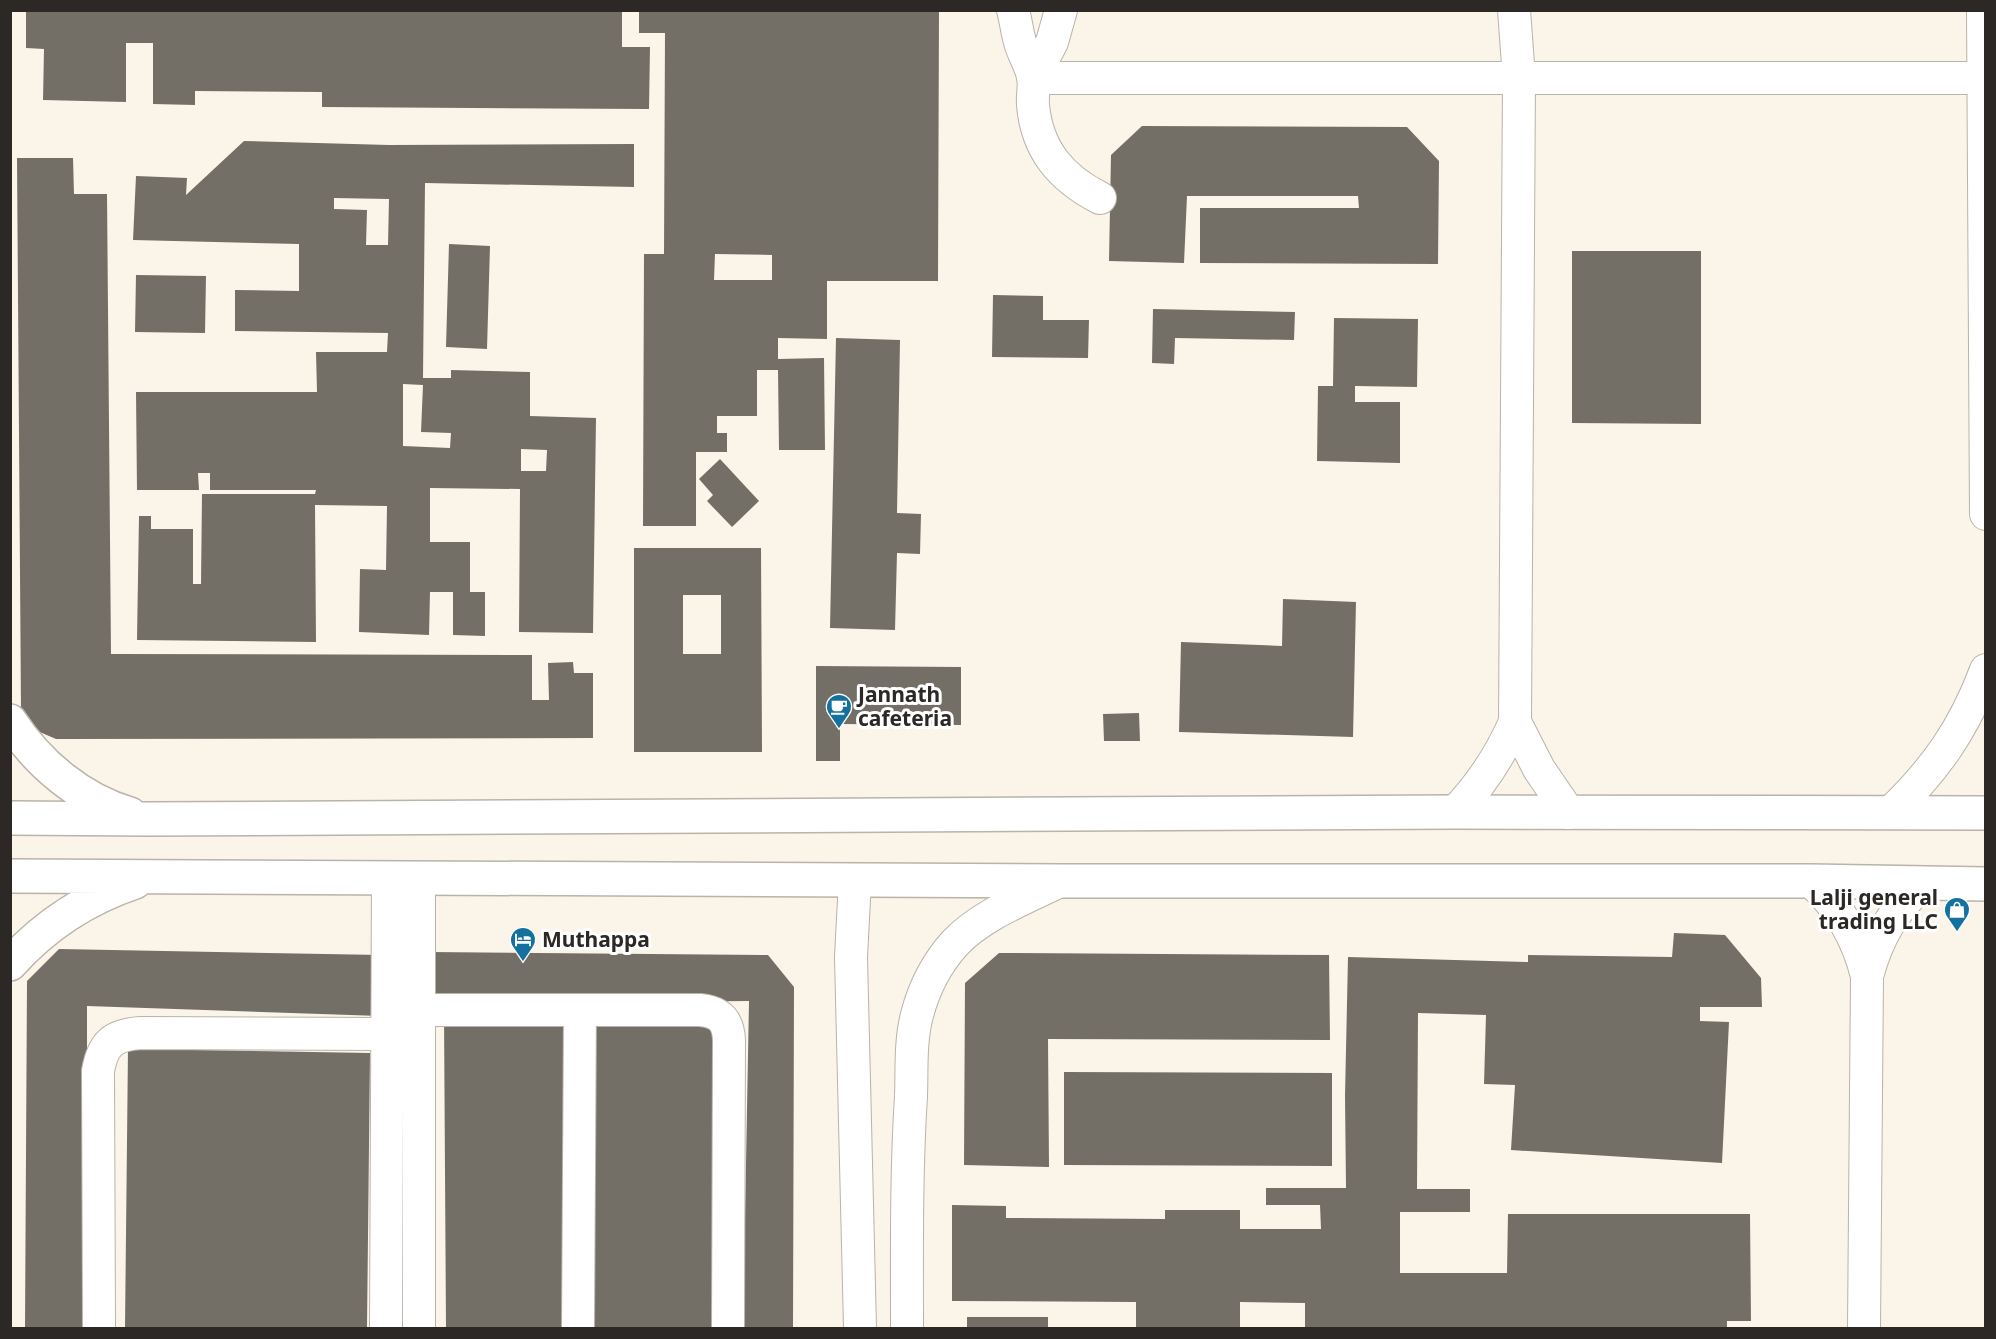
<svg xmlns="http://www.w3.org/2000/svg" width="1996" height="1339" font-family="'Noto Sans',sans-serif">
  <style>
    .building { fill: #746f66; fill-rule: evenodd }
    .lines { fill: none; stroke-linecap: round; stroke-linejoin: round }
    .minor-casing { stroke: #b9b3a9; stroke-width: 34 }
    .major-casing { stroke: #b9b3a9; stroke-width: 36 }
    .minor { stroke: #fff; stroke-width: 32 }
    .major { stroke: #fff; stroke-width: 33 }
    .labels { text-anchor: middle; stroke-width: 6; stroke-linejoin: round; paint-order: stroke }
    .poi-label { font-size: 21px; font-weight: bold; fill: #2b2825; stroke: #fff; text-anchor: start }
  </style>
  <rect width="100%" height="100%" fill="#faf4e9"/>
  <path class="building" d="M26,10h596v37h28l-1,62 -327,-2v-15l-127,-1v14l-42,-1v-61h-27v59l-83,-2 1,-51 -18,-1z
    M639,10h300l-1,271h-111v58l-49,-1v21l46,-1 1,92h-46l-1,-80h-21v46h-40v17h10v19h-31v74h-53l1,-272h20l1,-221h-26zM715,254l57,1v25h-58z
    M1142,126l265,1 32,34 -1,103 -238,-1v-55h159l-1,-12h-171l-3,67 -75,-2 2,-106z
    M244,141l145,4 245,-1v43l-209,-4 -2,195h28v-8l79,2v44l66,2 -3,215 -74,-1 1,-143 -90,-1v54h40v50h15v44l-32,-1v-43h-23l-1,43 -70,-3 1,-63 26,1 1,-64 -72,-1 1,137 -179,-2 2,-124h12v13h42v55h8l1,-90h113l1,-4h-106v-17h-12l1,17h-62l-1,-98h181l-1,-40h71l1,-19 -153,-2v-41l64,1v-47l-166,-4 3,-64 51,2 -1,17zM334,198l55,1 -1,46h-22l1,-35 -33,-1zM403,384l20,1 -2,47 30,1 -1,15 -47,-2zM521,449l26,1 -1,21h-25z
    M17,158h56l1,36h33l4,460 421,1v45h17l-1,-37 25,-1 1,11h19v65l-537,1 -21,-9 -14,-20z
    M449,244l41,2 -3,103 -41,-2z
    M1572,251h129v173l-129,-1z
    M136,275l70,1 -1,57 -70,-1z
    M993,295l50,1v24h46l-1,38 -96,-1z
    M1153,309l142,3 -1,28 -119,-2 -1,26 -22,-1z
    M1334,318l84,1 -1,68 -62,-1v16h45v61l-83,-2 1,-75h15z
    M836,338l64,2 -3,173 24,1 -1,40 -23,-1 -2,77 -65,-2z
    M720,459l39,42 -27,26 -25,-26 6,-6 -14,-16z
    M634,548h127l1,204h-128zM683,595h38v59h-38z
    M1283,599l73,3 -3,135 -174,-5 2,-90 101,4z
    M816,666l145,1v58l-121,-1v37h-24z
    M1139,713l1,28h-36l-1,-27z
    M1674,933l51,2 36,43 1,29h-62v14l29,1 -7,141 -211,-13 4,-65 -31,-1 2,-69 -68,-2 -1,176h53v23h-70v61h107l1,-59h242l1,107h-24v7h-422v-25l-65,-1v26h-104v-26l-184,-1v-96l54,1v12l159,1v-9h75v19h81l-1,-24h-54v-17h80l-1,-92 3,-139 180,5v-7l144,2z
    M59,949l322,6 -1,61 -293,-10v322h-62l2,-347z
    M429,952l339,3 26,32 -1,341h-50l6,-327 -320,3z
    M999,953l330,2 1,85 -282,-1 1,128 -85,-2 1,-182z
    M444,1014h126v314h-124z
    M591,1021h127l1,307h-124z
    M128,1049l242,4 -3,275h-242z
    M1064,1072l268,1v93l-268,-1z
    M967,1317h81v11h-81z"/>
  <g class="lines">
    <defs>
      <path id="minor" d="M1013,10c3,11 4,22 7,32 3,12 11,23 13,35 2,9 -1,19 0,28 4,45 28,73 67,93
        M1983,10l3,504
        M1033,78h953
        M1033,78l19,-36 9,-32
        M1515,722l24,47 30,44
        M1455,812c26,-27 45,-56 60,-90l4,-644 -5,-68
        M1890,813c45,-43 74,-84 96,-143
        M855,880l-4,77 9,371
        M1811,881c29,27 46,56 56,95l-3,352
        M1867,976c11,-40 26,-65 56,-93
        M418,1010h282c20,2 28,10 29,30l-1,288
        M99,1328l-1,-257c5,-28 15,-36 43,-38l246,1
        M386,1328l2,-450
        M419,1328v-450
        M578,1328l2,-318
        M907,1328c0,-77 -1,-154 4,-232 1,-26 -1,-55 6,-81 7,-27 19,-51 38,-72 26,-28 71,-45 105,-62"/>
      <path id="major" d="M10,721c28,43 71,79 120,93
        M10,818l139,1 1306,-7 531,1
        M10,876l1050,5h751l175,3
        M10,964c34,-38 77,-66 125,-82"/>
    </defs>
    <use href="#minor" class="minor-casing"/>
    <use href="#major" class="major-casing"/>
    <use href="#minor" class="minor"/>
    <use href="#major" class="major"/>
  </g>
  <defs>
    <symbol id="cafe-pin" viewBox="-11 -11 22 30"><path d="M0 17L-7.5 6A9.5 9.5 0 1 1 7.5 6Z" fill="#14719f" stroke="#fff"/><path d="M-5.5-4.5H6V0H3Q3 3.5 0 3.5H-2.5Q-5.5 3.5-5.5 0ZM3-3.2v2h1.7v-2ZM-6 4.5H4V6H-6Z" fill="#fff"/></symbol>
    <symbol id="shop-pin" viewBox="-11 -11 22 30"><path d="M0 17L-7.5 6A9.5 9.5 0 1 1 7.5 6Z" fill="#14719f" stroke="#fff"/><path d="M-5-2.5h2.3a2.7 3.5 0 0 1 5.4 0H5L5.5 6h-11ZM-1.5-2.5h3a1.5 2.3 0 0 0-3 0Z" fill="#fff"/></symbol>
    <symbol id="hotel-pin" viewBox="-11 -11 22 30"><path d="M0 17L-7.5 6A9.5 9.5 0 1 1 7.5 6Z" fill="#14719f" stroke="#fff"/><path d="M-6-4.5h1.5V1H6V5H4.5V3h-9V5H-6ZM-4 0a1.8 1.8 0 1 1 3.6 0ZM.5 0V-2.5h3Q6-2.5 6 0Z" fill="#fff"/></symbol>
  </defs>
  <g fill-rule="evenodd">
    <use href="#cafe-pin" x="824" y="692" width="30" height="40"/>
    <use href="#shop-pin" x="1942" y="895" width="30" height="40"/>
    <use href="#hotel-pin" x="508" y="925" width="30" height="40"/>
  </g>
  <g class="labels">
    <g class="poi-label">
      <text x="858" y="702">Jannath<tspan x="858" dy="24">cafeteria</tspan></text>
      <text x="1938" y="905" text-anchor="end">Lalji general<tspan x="1938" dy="24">trading LLC</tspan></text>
      <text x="542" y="947">Muthappa</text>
    </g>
  </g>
  <rect width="1996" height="1339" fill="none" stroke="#2b2825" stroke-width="24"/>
</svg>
